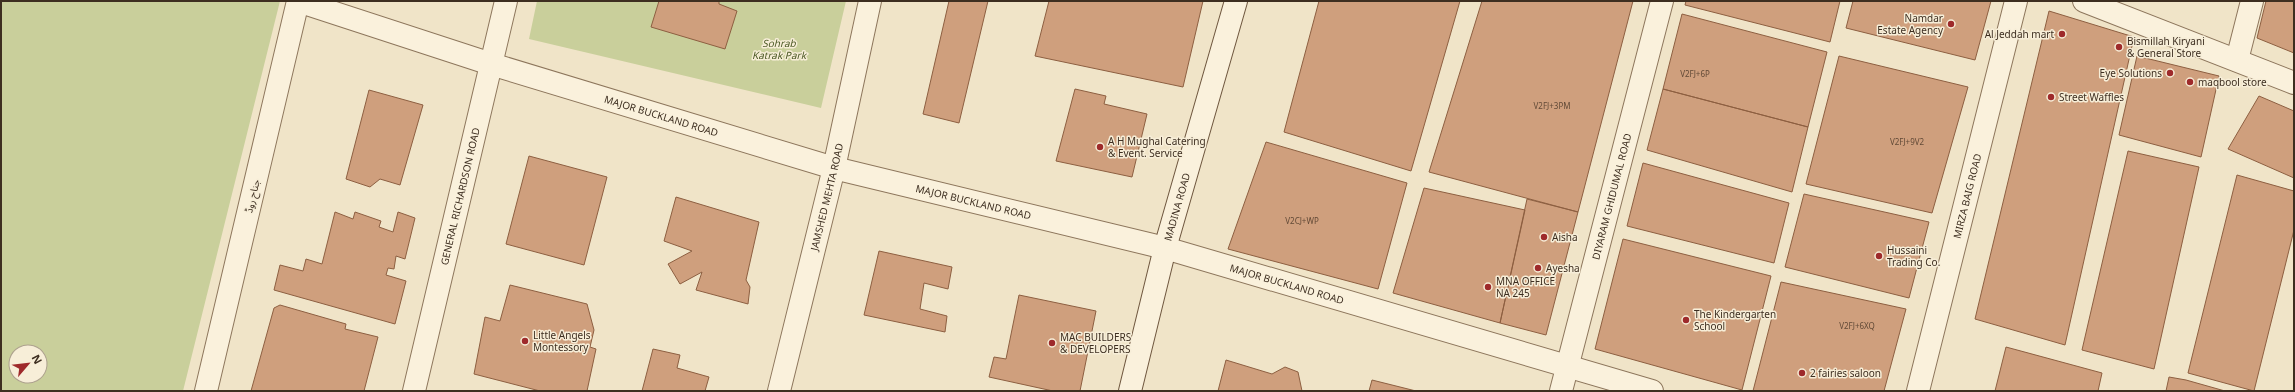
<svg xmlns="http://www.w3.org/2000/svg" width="2295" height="392" font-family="Georgia,'Noto Sans Arabic',serif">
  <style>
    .green { fill: #c9cf9b; fill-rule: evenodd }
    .building { fill: #cf9f7d; stroke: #8d5f41 }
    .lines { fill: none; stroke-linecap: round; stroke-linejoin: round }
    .minor-casing { stroke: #8d765c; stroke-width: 24 }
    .secondary-casing { stroke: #6f573f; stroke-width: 24 }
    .minor { stroke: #faf1dc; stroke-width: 22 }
    .secondary { stroke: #faf1dc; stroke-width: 22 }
    .poi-dot { fill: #9e2a2b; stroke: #f7eed8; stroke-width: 1.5 }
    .labels { text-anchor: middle; stroke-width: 3; stroke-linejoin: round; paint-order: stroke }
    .number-label { font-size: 8px; fill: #624a37 }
    .poi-label { font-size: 10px; fill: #3d2e20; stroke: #f7eed8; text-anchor: start }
    .park-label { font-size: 10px; font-style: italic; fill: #4d5a26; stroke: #f7eed8 }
    .street-label { font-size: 10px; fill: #3d2e20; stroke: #f7eed8 }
  </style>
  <rect width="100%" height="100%" fill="#f0e4c8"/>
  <path class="green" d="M1,1h279l-97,390h-182zM16,352h24v24h-24z
    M537,1h309l-25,107 -292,-69z"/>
  <path class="building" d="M659,1h60v3l18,7 -12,38 -74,-22z
    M949,1h39l-29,122 -36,-9z
    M1049,1h154l-20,86 -148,-31z
    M1319,1h141l-49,170 -127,-39z
    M1482,1h151l-55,211 -149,-40z
    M1686,1h154l-10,41 -145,-37z
    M1853,1h138l-16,59 -129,-32z
    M2266,1h28v52l-37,-15z
    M2049,11l85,26 -69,308 -90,-26z
    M1682,14l145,38 -19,75 -145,-38z
    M1839,56l129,31 -36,126 -126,-29z
    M2137,56l82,20 -18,81 -82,-22z
    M1075,89l31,7 -2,8 43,10 -15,63 -76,-16z
    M1663,89l145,38 -16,65 -145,-42z
    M369,90l54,15 -23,80 -20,-6 -10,8 -24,-8z
    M2259,96l35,15v67l-66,-29z
    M1266,142l141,41 -29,106 -150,-40z
    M2128,151l71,16 -45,202 -72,-19z
    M529,156l78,21 -23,88 -78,-21z
    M1643,163l146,40 -15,60 -147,-37z
    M2237,175l57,16v39l-40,161 -66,-18z
    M1424,188l101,22 -25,113 -107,-30z
    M1804,194l125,28 -20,76 -124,-31z
    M676,197l83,25 -13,58 4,7 -2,17 -52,-14 6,-18 -22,12 -12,-20 24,-13 -28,-10z
    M1527,199l51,13 -32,123 -46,-12z
    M335,212l18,7 2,-7 26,9 -2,6 14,5 5,-20 17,6 -10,41 -9,-3 -2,13 -6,-1 -2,7 20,6 -11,43 -121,-34 6,-25 23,6 3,-12 16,5z
    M1623,239l148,37 -29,114 -147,-41z
    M879,251l73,16 -4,22 -24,-6 -4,26 27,7 -2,16 -81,-17z
    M1781,282l125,27 -22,82h-131z
    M510,285l77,19 7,26 -4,17 6,2 -9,42h-47l-66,-17 11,-57 15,4z
    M1019,295l77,16 -16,80h-27l-64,-14 5,-20 12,2z
    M280,305l66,19 -1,5 33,8 -14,54h-113l23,-83z
    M2006,347l96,26 -4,18h-103z
    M653,349l27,6 -3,13 32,9 -4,14h-63z
    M1226,360l46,14 13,-7 13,5 4,19h-84z
    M2169,377l17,3 39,11h-59z
    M1372,380l44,11h-47z"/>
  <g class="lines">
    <defs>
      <g id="minor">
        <path id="s1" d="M298,1l193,63 343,104 331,80 487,143"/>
        <path d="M2084,1l210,82"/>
        <path d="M2237,60l15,-59"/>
        <path d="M206,391l92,-390"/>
        <path id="s2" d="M414,391l92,-390"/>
        <path id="s3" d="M779,391l55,-223 36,-167"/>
        <path id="s4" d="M1561,391l101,-390"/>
        <path id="s5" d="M1918,391l98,-390"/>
      </g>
      <g id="secondary">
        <path id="s6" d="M1130,391l35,-143 71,-247"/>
      </g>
    </defs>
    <use href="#minor" class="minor-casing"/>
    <use href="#secondary" class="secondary-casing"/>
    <use href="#minor" class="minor"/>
    <use href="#secondary" class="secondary"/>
  </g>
  <g class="poi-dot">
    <circle cx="1951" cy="24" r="4"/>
    <circle cx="2062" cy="34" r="4"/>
    <circle cx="2119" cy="47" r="4"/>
    <circle cx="2170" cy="73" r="4"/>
    <circle cx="2190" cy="82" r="4"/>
    <circle cx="2051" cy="97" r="4"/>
    <circle cx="1100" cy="147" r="4"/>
    <circle cx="1544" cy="237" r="4"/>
    <circle cx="1879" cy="256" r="4"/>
    <circle cx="1538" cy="268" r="4"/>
    <circle cx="1488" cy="287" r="4"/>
    <circle cx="1686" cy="320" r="4"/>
    <circle cx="525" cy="341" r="4"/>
    <circle cx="1052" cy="343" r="4"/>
    <circle cx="1802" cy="373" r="4"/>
  </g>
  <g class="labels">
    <g class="number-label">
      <text x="1695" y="77">V2FJ+6P</text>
      <text x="1552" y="109">V2FJ+3PM</text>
      <text x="1907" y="145">V2FJ+9V2</text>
      <text x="1302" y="224">V2CJ+WP</text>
      <text x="1857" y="329">V2FJ+6XQ</text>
    </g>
    <g class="poi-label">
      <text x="1943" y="22" text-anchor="end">Namdar<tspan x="1943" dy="12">Estate Agency</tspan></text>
      <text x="2054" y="38" text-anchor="end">Al Jeddah mart</text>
      <text x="2127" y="45">Bismillah Kiryani<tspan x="2127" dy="12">&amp; General Store</tspan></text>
      <text x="2162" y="77" text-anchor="end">Eye Solutions</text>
      <text x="2198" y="86">maqbool store</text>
      <text x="2059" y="101">Street Waffles</text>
      <text x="1108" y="145">A H Mughal Catering<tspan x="1108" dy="12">&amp; Event. Service</tspan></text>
      <text x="1552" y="241">Aisha</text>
      <text x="1887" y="254">Hussaini<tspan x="1887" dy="12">Trading Co.</tspan></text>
      <text x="1546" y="272">Ayesha</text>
      <text x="1496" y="285">MNA OFFICE<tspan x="1496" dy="12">NA 245</tspan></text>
      <text x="1694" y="318">The Kindergarten<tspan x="1694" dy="12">School</tspan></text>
      <text x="533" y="339">Little Angels<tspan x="533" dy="12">Montessory</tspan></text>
      <text x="1060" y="341">MAC BUILDERS<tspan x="1060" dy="12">&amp; DEVELOPERS</tspan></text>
      <text x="1810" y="377">2 fairies saloon</text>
    </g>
    <g class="park-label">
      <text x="779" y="47">Sohrab<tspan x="779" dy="12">Katrak Park</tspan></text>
    </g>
    <g class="street-label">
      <text dy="4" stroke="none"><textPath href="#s1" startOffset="381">MAJOR BUCKLAND ROAD</textPath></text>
      <text transform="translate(252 196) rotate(-77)" y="4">جناح روڈ</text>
      <text dy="4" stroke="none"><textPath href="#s2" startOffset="200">GENERAL RICHARDSON ROAD</textPath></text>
      <text dy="4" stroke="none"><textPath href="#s3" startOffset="200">JAMSHED MEHTA ROAD</textPath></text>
      <text dy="4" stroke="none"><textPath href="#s4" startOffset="201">DIYARAM GHIDUMAL ROAD</textPath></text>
      <text dy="4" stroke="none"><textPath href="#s5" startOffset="201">MIRZA BAIG ROAD</textPath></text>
      <text dy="4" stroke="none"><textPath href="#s1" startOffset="705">MAJOR BUCKLAND ROAD</textPath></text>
      <text dy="4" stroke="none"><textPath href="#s6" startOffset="190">MADINA ROAD</textPath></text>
      <text dy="4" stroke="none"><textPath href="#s1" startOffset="1029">MAJOR BUCKLAND ROAD</textPath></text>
    </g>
  </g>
  <rect width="2295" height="392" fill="none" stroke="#3d2e20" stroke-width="4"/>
  <g transform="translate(28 364) rotate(62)"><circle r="19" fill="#f7eed8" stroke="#ada18e"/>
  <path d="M0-3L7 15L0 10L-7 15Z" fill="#9e2a2b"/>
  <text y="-6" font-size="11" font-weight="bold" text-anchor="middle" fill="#3d2e20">N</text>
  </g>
</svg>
